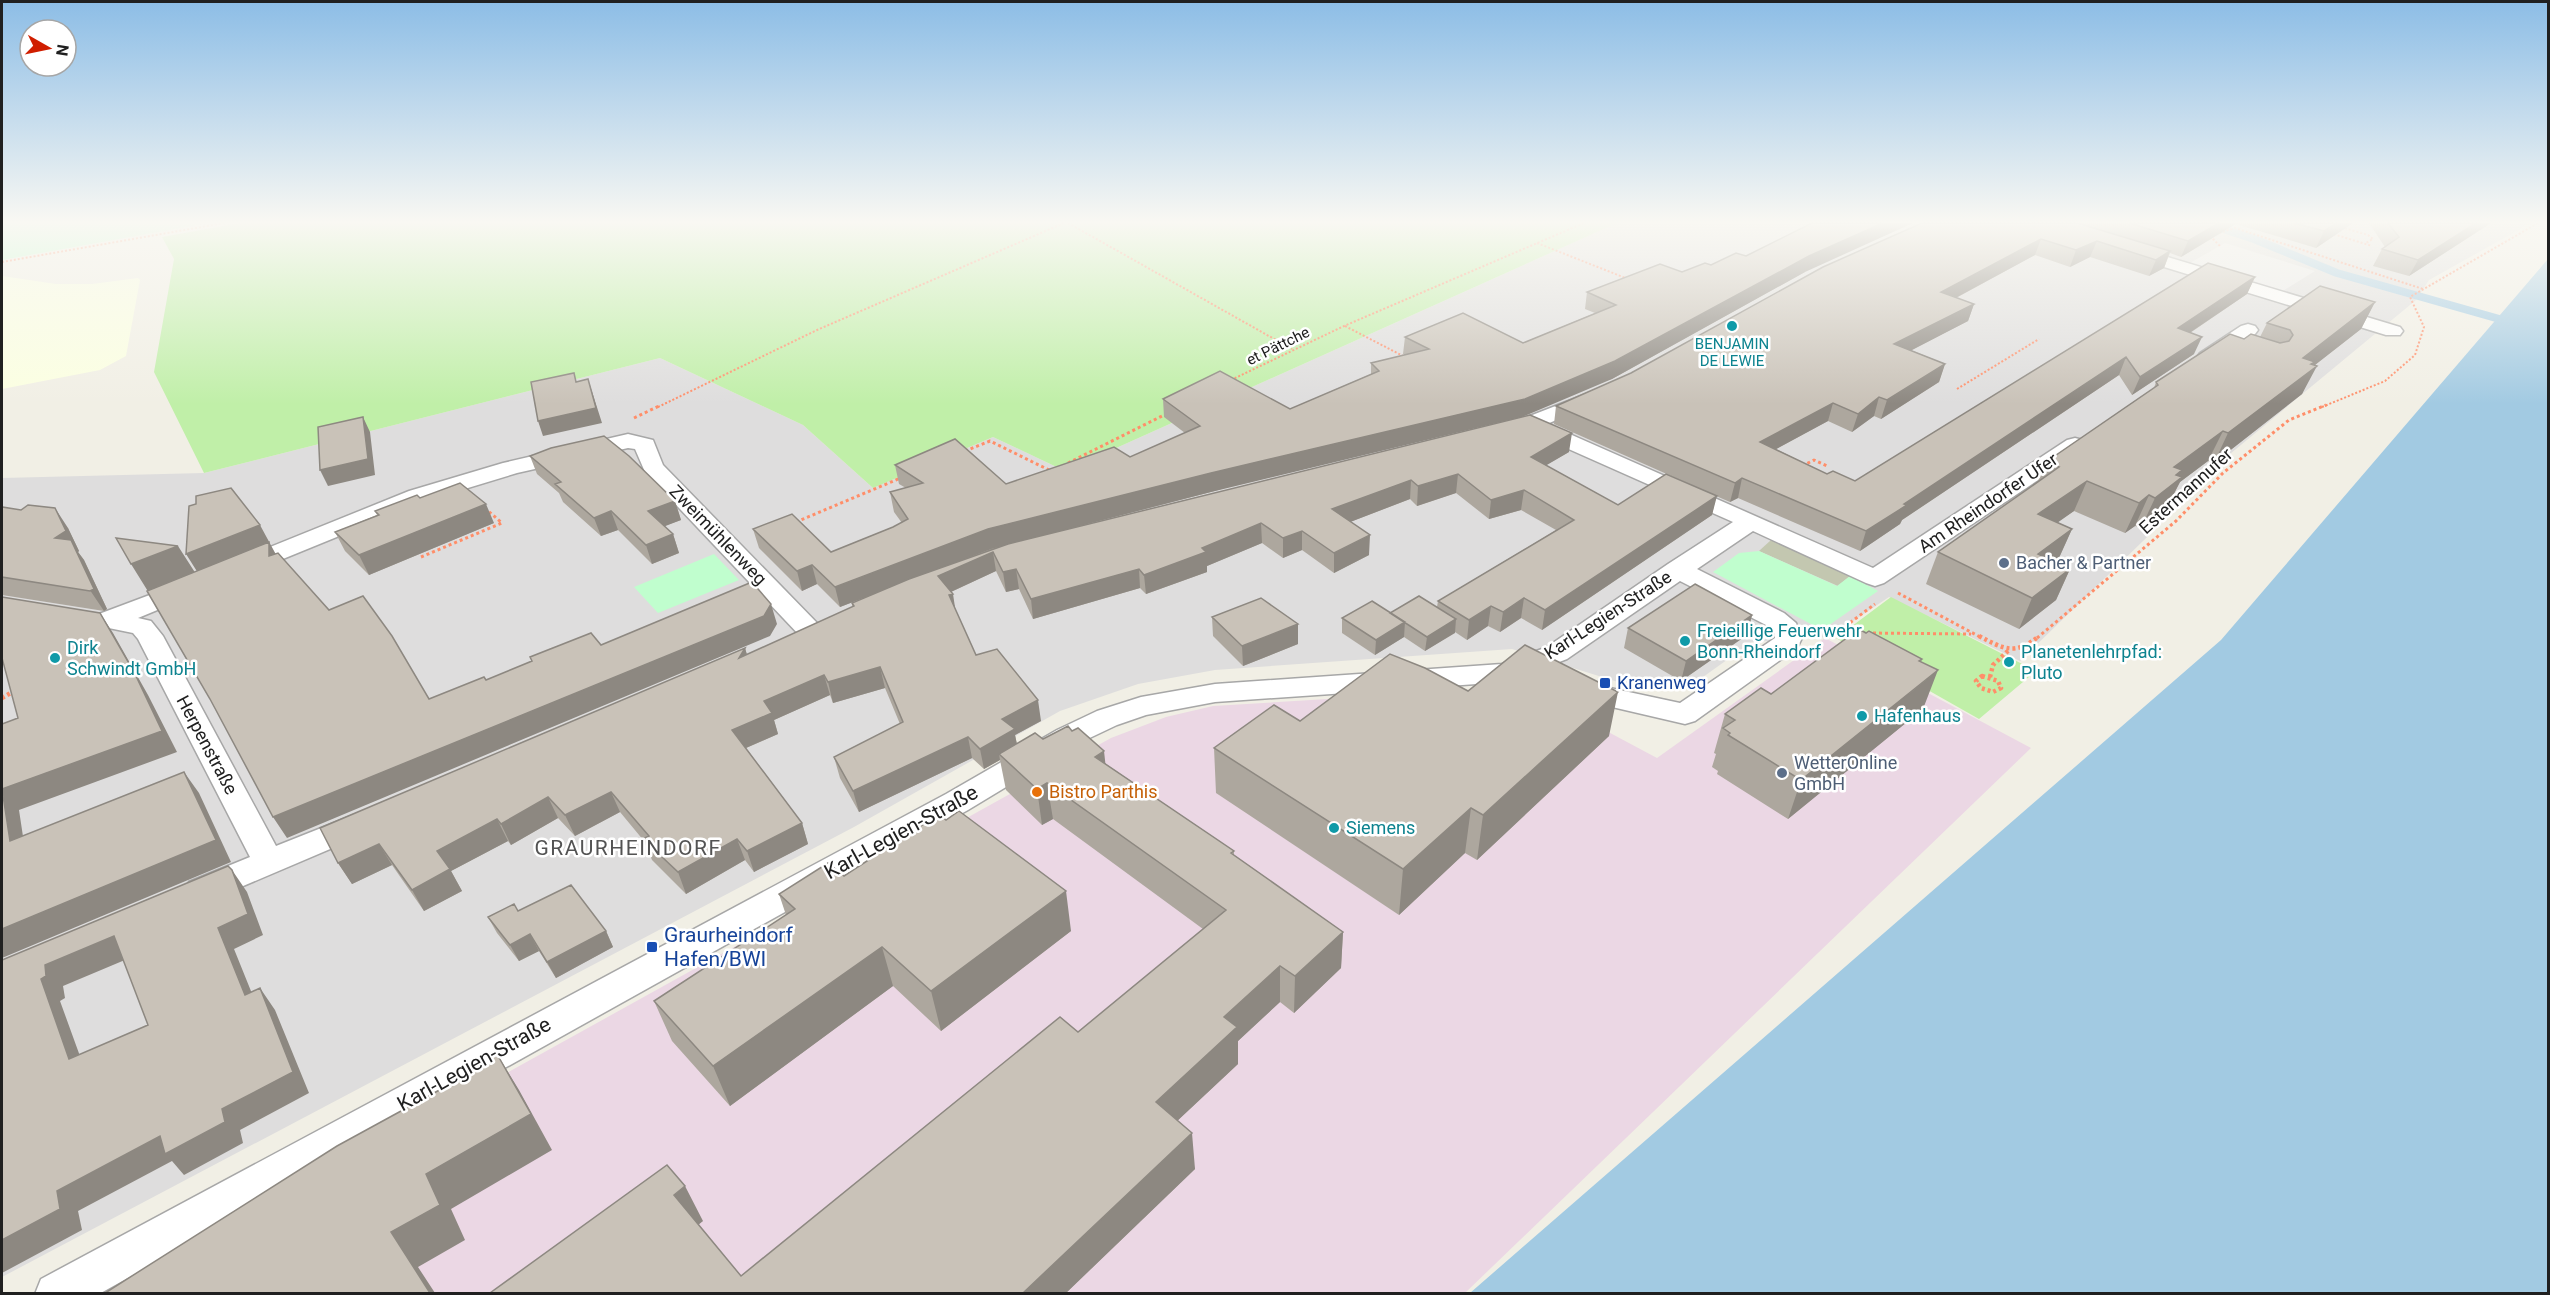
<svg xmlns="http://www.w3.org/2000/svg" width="2550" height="1295" font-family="Roboto,sans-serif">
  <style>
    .residential { fill: #dedddd }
    .industrial { fill: #ebd7e4 }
    .education { fill: #fbffe1 }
    .construction { fill: #c3c7b0 }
    .grass { fill: #c0efa8 }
    .park { fill: #c0fece }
    .parking { fill: #ececec }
    .water { fill: #a2cae2 }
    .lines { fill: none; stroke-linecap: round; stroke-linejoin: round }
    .stream { stroke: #a2cae2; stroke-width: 8 }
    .minor-casing { stroke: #a7a7a7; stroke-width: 3 }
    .path-far2 { stroke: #ff8e69; stroke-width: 2; stroke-dasharray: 2 2; stroke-linecap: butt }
    .path-far1 { stroke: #ff8e69; stroke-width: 3; stroke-dasharray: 3 3; stroke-linecap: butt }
    .path { stroke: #ff8e69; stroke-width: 4.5; stroke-dasharray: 3 3; stroke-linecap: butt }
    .minor { fill: #fff; fill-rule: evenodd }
    .wall { fill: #ada79e }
    .shaded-wall { fill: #8d8881 }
    .building { fill: #c9c2b8; stroke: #8d8881; stroke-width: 1.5; fill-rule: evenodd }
    .culture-dot { fill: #0f9aa8; stroke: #fff; stroke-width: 2 }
    .service-dot { fill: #5c6f8a; stroke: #fff; stroke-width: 2 }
    .transit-dot { fill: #1a4fb4; stroke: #fff; stroke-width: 2 }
    .food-dot { fill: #e8710a; stroke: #fff; stroke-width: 2 }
    .labels { text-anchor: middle; stroke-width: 5; stroke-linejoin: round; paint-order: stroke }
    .far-culture-label { font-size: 15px; fill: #0d838f; stroke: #fff }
    .far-street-label { font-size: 15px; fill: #202020; stroke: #fff }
    .street-label { font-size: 18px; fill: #202020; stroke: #fff }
    .service-label { font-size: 18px; fill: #4e5e75; stroke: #fff; text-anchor: start }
    .culture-label { font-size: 18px; fill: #0d838f; stroke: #fff; text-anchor: start }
    .transit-label { font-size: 18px; fill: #164399; stroke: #fff; text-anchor: start }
    .food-label { font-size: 18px; fill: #c56008; stroke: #fff; text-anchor: start }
    .near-street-label { font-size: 21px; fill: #202020; stroke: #fff }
    .quarter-label { font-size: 21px; letter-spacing: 1.5px; fill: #535353; stroke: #fff }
    .near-transit-label { font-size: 21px; fill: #164399; stroke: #fff; text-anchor: start }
  </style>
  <rect width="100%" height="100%" fill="#f1efe5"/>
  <path class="residential" d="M1617,223h914l-102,57 -13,20 -209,173 -25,30 -162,158 -131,-64 -60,40 -77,5 -63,45 -22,2 -36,-3 -119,-37 -297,21 -77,14 -78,27 -206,116 -852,450v-799l202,-5 456,-115 143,67 70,63 120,-51 72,34z"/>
  <path class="industrial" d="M1825,638l206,110 -566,545 -1357,1 1003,-556 55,-21 47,-11 311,-19 133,71z"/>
  <path class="education" d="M2,276l54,8h36l46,-6 2,2 -14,76 -26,14 -98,19z"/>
  <path class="construction" d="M1771,540l79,36 -12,10 -79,-35z"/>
  <path class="grass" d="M240,223h1377l-552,248 -72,-34 -120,51 -70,-63 -143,-67 -456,115 -50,-101 20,-113 -12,-22z
    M1891,597l145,74 -57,48 -143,-81z"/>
  <path class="park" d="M2,223h206l-206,37z
    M1759,551l78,35 13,-10 28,15 -56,39 -109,-58 26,-19z
    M714,554l25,26 -81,33 -24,-26z"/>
  <path class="parking" d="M2225,243l90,28 -34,21 -91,-29z"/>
  <path class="water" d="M2548,259v1034h-1078l751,-653z"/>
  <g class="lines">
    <path class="stream" d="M2205,223l49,16 83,34 173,49"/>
    <defs>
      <path id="minor" d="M2131,246l269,81 3,4 -3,4h-14l-261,-80 -3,-4 3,-4z
        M2248,324l7,2 3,4 -3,4 -41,27h-14l-3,-4 3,-4 41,-27z
        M1589,393l7,2 4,4 -4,4 -49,21 326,144 194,-128 8,-2 8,2 3,5 -3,5 -199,133 -9,3 -9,-3 -113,-52 -56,38 87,44 12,10 6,15 -5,10 -102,73 -10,3 -103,-24 -10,-3 -4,-6 4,-6 10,-3 98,21 95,-65v-6l-9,-7 -86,-44 -113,78 -51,20 -10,3 -291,20 -69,13 -29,10 -40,19 -109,66 -869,484h-64l6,-15 905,-485 111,-64 40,-19 44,-14 74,-13 287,-20 45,-17 121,-83 65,-42 -205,-91 -21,6 -8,-2 -3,-5 3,-5 23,-6z
        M628,434l25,6 10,25 157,161 4,6 -4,6 -9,2 -9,-2 -157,-166 -10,-23 -7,-1 -111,25 -92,28 -174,71 -9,3 -9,-3 -4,-5 4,-5 176,-71 94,-28z
        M187,581l9,3 4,5 -4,5 -58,24 13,3 12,15 113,210 83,-33 11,3 5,8 -5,8 -169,72 -12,-4 -4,-9 4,-9 61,-25 -112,-218 -5,-6 -34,-7 -4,-6 4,-6z"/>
    </defs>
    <use href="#minor" class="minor-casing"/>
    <path class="path-far2" d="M1068,223l224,126
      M2341,227l27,8 5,4 -7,4
      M2219,233l16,-5 188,61
      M2330,233l42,13
      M2210,236l10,10
      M1537,243l91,36
      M2,262l222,-39
      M1345,326l60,31
      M1231,380l113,-54 240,-103
      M1957,389l82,-50
      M658,407l159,-77 247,-107
      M2322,407l63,-26 30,-26 9,-28 -14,-30 128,-74"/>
    <path class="path-far1" d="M634,418l27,-13
      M965,451l25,-10 63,31
      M1068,463l98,-49
      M1802,466l12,-6 13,6
      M796,522l107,-45
      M421,557l81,-34 -15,-13
      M1898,593l84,45
      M1837,633h20
      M1867,633l104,1
      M1818,635l17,-1 40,-30
      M2037,638l139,-117 47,-48 66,-53 37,-15"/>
    <path class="path" d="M1979,636c25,13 36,20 60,0
      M1982,676l16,5 3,7 -8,4 -12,-4 -5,-7z
      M1990,677l3,-12 16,-15
      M2,698l12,-7"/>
    <use href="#minor" class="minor"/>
  </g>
  <path class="wall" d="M1922,223h431l-37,25 -80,-24 -55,33 -11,-4 -6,15 -15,8 -59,-19 -20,10 -35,-12 -79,43 18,6 -6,17 -57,29 34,14 -6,18 -58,37 -7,-3 -22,16 -24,-11 -52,28 51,25 28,7 400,-204 -8,17 -57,39 4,21 -62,41 -13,-20 -217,145 -2,4 -40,27 -122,-53 -8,4 -14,-6 -4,19 -170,115 -21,-12 -21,14 -12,-6 -21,14 -12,-8 -30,19 -21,-14 -29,18 -33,-22v-15l95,-11 1,-6 118,-71 -35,-20 -32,9 -33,-26 -39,13 -7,-7 -60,23 19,33 -35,18 -32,-23 -19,8 -21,-15 -55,23v6l-61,22 -6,-6 -107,31 -14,-30 -13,3 -10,-21 -45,21 4,17 21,46 65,66 -26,14 2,9 26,-5 29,-8 34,33 128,87v4l109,77 -2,36 -47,45 -14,-11 -42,39v23l-61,57 18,48 -129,124h-576l213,-72 -5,3 43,52 337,-244 125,-103 -150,-110 -11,6 -36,-35 -6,-30 -16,9 -12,-11 -113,54 -19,-34 -6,-21 66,-33 -15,-36 -52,15 -3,-8 -56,25 4,14 -32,14 56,75 6,21 -54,28 -9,-12 -59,34 -34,-34 -8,-19 -24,-29 -45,24 -17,-18 -47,27 -3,-4 -57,30 11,20 -38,20 -32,-46 -40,19 -14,-21 407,-215 2,7 105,-48v-4l24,-10 -36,14 -23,-23 -15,7 -43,-43 -6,-19 78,23 62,-25 9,-4 -8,-11 -4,-20 16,-4 -7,-4 -4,-19 111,19 124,-27 55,-24 -21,-16 -1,-18 127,10 81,-35v-11l34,-8 -2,-1 2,-17 118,6 72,-30 -10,-4 2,-17 95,-20 64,-16 59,16 -193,107 -401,113 -124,32 482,-72 -23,13 72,40 69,-22 -133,-59 2,-18 75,-33z
    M2369,223h122l-82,53 -36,-10 9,-17 3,-2z
    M2375,302l-14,27 -46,36 -13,29 -88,69 -6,-2 -28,21 -13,25 -26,21 -6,-2 -10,7 -51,-22 -17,11 15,7 -14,31 -3,2 15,7 -14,31 -37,29 -93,-45 12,-32 99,-69 9,-21 108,-74 2,-6 88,-43 16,-2 7,-14z
    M530,456l145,45 6,19 -17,6 9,8 6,19 -27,11 -34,-34 -17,6 -38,-34 -4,-9 -22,-19z
    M420,498l74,25 -125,52 -24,-24 -10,-19 42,-17 -2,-4z
    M2,507l66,21 11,23 -1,1 6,8 23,49 -3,2 -102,-16v1z
    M1752,615l-5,20 -66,46 -57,-33 4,-20z
    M1212,617l86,27 -55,22 -30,-30z
    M1921,662l2,47 -135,110 -71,-45 1,-3 -6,-4 4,-13 -2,-1 11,-39z
    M1468,691l141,45 -132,124 -12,-7 -66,62 -183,-122 -2,-45 86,-27z
    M946,820l125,111 -130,100 -48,-45 -163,120 -58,-65 -18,-40 132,-86 -7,-21 65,-18z
    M518,911l88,20 7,16 -57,31 -17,-27 -20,10 -22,-28 -9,-16z"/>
  <path class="shaded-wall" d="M1883,223h30l-108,49 -193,107 -90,38 -311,75 -220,57 -151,58 -5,-20 153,-58 821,-273z
    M2219,223h18l-56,34 7,-16z
    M2337,223h16l-37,25 8,-17z
    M2476,223h15l-82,53 9,-16z
    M2041,239l-6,16 -100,54 6,-17z
    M2097,241l-7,16 -20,10 6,-17z
    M2170,251l-6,17 -15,8 7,-16z
    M2255,277l-8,17 -77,52 8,-18z
    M2375,302l-14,27 -50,39 6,-2 -15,28 -88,69 14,-30 75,-75z
    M1974,304l-6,17 -79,41 5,-18z
    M2202,337l-8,17 -62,41 8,-18z
    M2126,357l-7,18 -217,145 -2,4 -40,27 6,-20 38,-27z
    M1945,364l-6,18 -58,37 6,-19z
    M588,379l14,44 -59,13 -5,-15z
    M1879,397l-5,19 -22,16 6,-18z
    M1833,403l-5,18 -72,39 4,-18z
    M363,417l7,15 5,43 -47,11 -8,-16z
    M2223,431l-15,30 -28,21 -13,25 -26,21 14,-30 19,-31z
    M1572,433l-3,19 -41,24 3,-19z
    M1458,474l-2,19 -39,13 1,-20z
    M1742,478l-4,20 -8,4 5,-19z
    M1411,480l-1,19 -78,30v-20z
    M2087,481l-13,30 -48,34 12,-31z
    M1524,490l-3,20 -32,9 2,-19z
    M2149,495l-14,31 -10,7 14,-30z
    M1717,496l-5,19 -170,115 3,-20z
    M675,501l6,19 -26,10 -7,-19z
    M486,504l8,19 -125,52 -10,-20z
    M55,508l13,20 11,23 -1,1 6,8 23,49 -3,2 -49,-73z
    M611,511l7,19 -17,6 -7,-18z
    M1261,523l1,20 -55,23v6l-61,22 -2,-19 58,-27z
    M260,525l20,37 -11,-6 -71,17 -12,-19z
    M2072,529l-14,31 -34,25 14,-31z
    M1302,531v19l-19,8v-20z
    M673,534l6,19 -27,11 -6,-19z
    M1370,535l-1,20 -35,18v-20z
    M178,546l18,28 -47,19 -18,-29z
    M993,552l3,19 -54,25 -4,-20z
    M812,565l5,19 -15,7 -5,-20z
    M1016,569l3,20 -13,3 -3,-20z
    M1139,569l1,19 -107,31 -2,-20z
    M2070,569l-14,31 -37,29 13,-31z
    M953,594l3,20 -7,-19z
    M1524,598l-3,20 -21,14 3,-20z
    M771,604l6,20 -7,12 -483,202 -14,-21z
    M1491,606l-3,20 -21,14 2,-20z
    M100,613l13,20 35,62 29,57 -158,58 8,53 -17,-22 -8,-52z
    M1752,615l-5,20 -66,46 5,-20z
    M1456,619l-1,14 -30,18 2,-14z
    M1405,622l-1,15 -29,18 1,-15z
    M1298,624v20l-55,22 -1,-20z
    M745,648l6,21 -12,-11z
    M1922,659l-13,35 29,-24 -15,39 -135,110 13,-39z
    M880,667l5,21 -52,15 -5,-21z
    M824,675l6,20 -56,25 4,14 -39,17 -7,-21 32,-29z
    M1618,692l-9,44 -132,124 6,-45z
    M1038,700l3,21 -26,14 3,15 -19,4 1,6 -16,9 -4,-20 22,-30z
    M968,737l4,21 -113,54 -6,-21z
    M1104,751l4,36 -13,-30z
    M184,772l15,21 32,69 -229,96v-29z
    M1047,783l6,36 -11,6 -5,-36z
    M611,792l9,20 -45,24 -10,-21z
    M548,797l10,21 -47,27 -10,-21z
    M1471,808l-6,45 -66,62 4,-46z
    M497,819l11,22 -57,30 11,20 -38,20 -12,-21 25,-39z
    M802,823l6,21 -54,28 -7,-21z
    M737,839l8,21 -59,34 -8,-22z
    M379,844l13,21 -40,19 -14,-21z
    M232,870l15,22 16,43 -29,14 27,67 -16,-21 -27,-67z
    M1066,891l5,40 -130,100 -10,-40z
    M606,931l7,16 -57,31 -9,-16z
    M1343,932l-2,36 -47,45 1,-37z
    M530,934l9,17 -20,10 -9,-16z
    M114,936l18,21 -69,29 2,12 -5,3 29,80 -20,-22 -28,-80 4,-14z
    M882,947l11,39 -163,120 -17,-40z
    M1280,966v36l-42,39v23l-79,74 -3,-36 68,-85z
    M260,988l15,22 34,83 -69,37 3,13 -59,32 -12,-14 -94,50 4,19 -80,43v-33l55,-49 103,-55 62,-27z
    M497,1054l22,36 33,60 -101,59 14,31 -47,27 17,26h-5l-39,-61z
    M1192,1133l3,36 -129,124h-43z
    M685,1186l18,35 -11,9 -18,-35z"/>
  <path class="building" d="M1812,223h71l-74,33 -194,105 -90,38 -314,74 -223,56 -153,58 -23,-22 -15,6 -44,-42 39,-15 39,38 62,-25 15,-8 -18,-27 33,-9 -28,-18 60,-26 51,45 108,-37 16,10 70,-31 -37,-27 57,-28 70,38 89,-38 -8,-8 58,-14 -24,-12 58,-24 60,30 93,-38 -29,-13 73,-28 22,8 23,-9 6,2 25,-12 10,3z
    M1922,223h155l93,28 -14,9 -59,-19 -21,9 -35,-11 -100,53 33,12 -80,40 51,20 -58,36 -8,-3 -21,17 -25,-11 -73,39 67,32 6,-3 22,10 353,-218 47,14 -77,51 24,9 -62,40 -14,-20 -222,147 3,1 -41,26 -124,-53 -7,5 -179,-77 75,-33 192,-106z
    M2129,223h90l-31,18z
    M2294,223h43l-13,8z
    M2388,223h88l-58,37 -36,-11 17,-12z
    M2320,286l55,16 -72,56 12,4 -4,2 6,2 -89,67 -5,-2 -49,36 8,3 -6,5 6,2 -27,21 -6,-3 -10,8 -52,-22 -49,33 34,15 -34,25 32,15 -38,29 -94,-46 121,-85 -13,-5 112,-77 -2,-3 74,-48 14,5 7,-5 29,9 9,-2 4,-6 -3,-5 -23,-7z
    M574,373l2,9 12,-3 8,29 -58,13 -7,-39z
    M1530,415l42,18 -41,24 87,48 48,-31 51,22 -172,114 -21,-12 -21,14 -12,-6 -22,14 -31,-19 136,-81 -50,-30 -33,10 -33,-26 -40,12 -7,-6 -79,29 38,26 -36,18 -32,-22 -19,7 -22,-15 -59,25 4,4 -62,23 -5,-6 -108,30 -15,-30 -13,3 -10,-20 -55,24 15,18 -4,1 27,60 21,-6 41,51 -36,19 13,10 -35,20 -12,-12 -115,54 -19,-34 69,-35 -23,-55 -52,15 -4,-7 -60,26 8,12 -40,17 70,93 -55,28 -10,-12 -59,33 -35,-33 6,-3 -38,-44 -46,23 -17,-18 -47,27 -4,-5 -60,32 13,18 -38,21 -33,-46 -41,19 -18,-35 425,-180 -6,10 115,-52 -2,-3 57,-24 99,-35z
    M363,417l5,42 -48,11 -2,-43z
    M604,436l25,20 46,45 -27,10 25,23 -27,11 -35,-34 -17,7 -39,-34 6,-2 -31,-26 21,-8z
    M460,483l26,21 -127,51 -24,-23 44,-17 -4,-4 42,-16 3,3z
    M231,488l29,37 -74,29 3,-48 7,-2v-8z
    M28,505l27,3 11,23 -11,7 16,2 23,49 -4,2 -88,-14v-70l19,3z
    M116,538l62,8 -47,18z
    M269,542v14l9,-3 51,57 34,-14 29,40 37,63 55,-22 2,3 46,-19 -2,-4 61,-24 10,12 151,-63 19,22 -7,12 -491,201 -63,-118 -63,-108z
    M1695,584l57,31 -66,46 -58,-33z
    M1419,596l37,23 -29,18 -37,-24z
    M2,597l98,16 35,61 27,57 -160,58 8,52 174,-69 32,68 -214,89v-205l16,-6 -16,-60z
    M1261,598l37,26 -56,22 -30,-29z
    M1372,601l33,21 -29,18 -34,-22z
    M1859,629l7,4 3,-2 53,28 -3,2 19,9 -137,110 -73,-45 2,-2 -7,-5 12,-8 -10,-6 36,-26 10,6z
    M1525,645l93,47 -135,123 -12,-7 -68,61 -189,-121 60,-43 26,16 90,-67 35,14 43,23z
    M1068,726l4,5 6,-3 26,23 -9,6 139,94 -3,2 112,79 -48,44 -15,-10 -56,51 13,10 -81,75 36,31 -169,160h-533l177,-128 18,21 -11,9 67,81 319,-259 18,15 148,-122 -179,-127 -10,6 -38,-35 36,-21 8,6z
    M959,811l107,80 -135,100 -49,-44 -169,119 -59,-65 141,-92 -16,-15 49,-31 16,13 95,-62 7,6z
    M228,866l4,4 16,44 -30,14 27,67 15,-7 33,84 -71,37 3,13 -60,32 -5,-18 -103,55 3,18 -58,31v-280zM114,936l34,89 -79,34 -28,-80 5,-3 -1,-11z
    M571,885l35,46 -59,31 -17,-28 -20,11 -22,-28 26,-13 4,7z
    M497,1054l34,60 -105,60 14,31 -49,27 39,61h-325l232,-147 139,-76 -1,-4z"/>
  <linearGradient id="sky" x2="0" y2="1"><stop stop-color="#8cbde6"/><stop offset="0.55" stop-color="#f9f8f3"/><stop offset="1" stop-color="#f9f8f3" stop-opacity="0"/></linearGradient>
  <rect width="2550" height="404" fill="url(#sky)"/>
  <g class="culture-dot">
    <circle cx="1732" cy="326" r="6"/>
    <circle cx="1685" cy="641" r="6"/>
    <circle cx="55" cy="658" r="6"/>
    <circle cx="2009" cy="662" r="6"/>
    <circle cx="1862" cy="716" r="6"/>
    <circle cx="1334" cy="828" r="6"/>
  </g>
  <g class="service-dot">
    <circle cx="2004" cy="563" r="6"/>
    <circle cx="1782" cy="773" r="6"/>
  </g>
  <g class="transit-dot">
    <rect x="1599" y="677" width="12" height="12" rx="3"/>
    <rect x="646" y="941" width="12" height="12" rx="3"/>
  </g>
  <circle class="food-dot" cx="1037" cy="792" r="6"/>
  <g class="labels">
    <g class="far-culture-label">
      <text x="1732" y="349">BENJAMIN<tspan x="1732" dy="17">DE LEWIE</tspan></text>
    </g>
    <g class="far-street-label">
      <text transform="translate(1278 346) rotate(-26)" y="5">et Pättche</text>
    </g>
    <g class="street-label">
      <text transform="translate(2186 491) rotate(-42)" y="6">Estermannufer</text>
      <text transform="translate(1988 503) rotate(-34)" y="6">Am Rheindorfer Ufer</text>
      <text transform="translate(718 535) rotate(46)" y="6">Zweimühlenweg</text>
      <text transform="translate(1608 615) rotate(-33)" y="6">Karl-Legien-Straße</text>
      <text transform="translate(207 745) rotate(62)" y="6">Herpenstraße</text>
    </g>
    <g class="service-label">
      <text x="2016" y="569">Bacher &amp; Partner</text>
      <text x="1794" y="769">WetterOnline<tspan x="1794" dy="21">GmbH</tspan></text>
    </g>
    <g class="culture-label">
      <text x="1697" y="637">Freieillige Feuerwehr<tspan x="1697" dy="21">Bonn-Rheindorf</tspan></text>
      <text x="67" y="654">Dirk<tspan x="67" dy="21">Schwindt GmbH</tspan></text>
      <text x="2021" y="658">Planetenlehrpfad:<tspan x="2021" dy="21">Pluto</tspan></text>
      <text x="1874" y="722">Hafenhaus</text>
      <text x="1346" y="834">Siemens</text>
    </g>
    <g class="transit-label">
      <text x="1617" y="689">Kranenweg</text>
    </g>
    <g class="food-label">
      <text x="1049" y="798">Bistro Parthis</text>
    </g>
    <g class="near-street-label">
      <text transform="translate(901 832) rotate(-29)" y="7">Karl-Legien-Straße</text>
      <text transform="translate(474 1064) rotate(-29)" y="7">Karl-Legien-Straße</text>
    </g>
    <g class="quarter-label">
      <text x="628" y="855">GRAURHEINDORF</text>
    </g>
    <g class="near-transit-label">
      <text x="664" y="942">Graurheindorf<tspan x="664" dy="24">Hafen/BWI</tspan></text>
    </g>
  </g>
  <rect width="2550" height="1295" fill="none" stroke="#202020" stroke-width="6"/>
  <g transform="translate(48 48) rotate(99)"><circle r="28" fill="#ffffff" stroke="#a6a6a6" stroke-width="1.5"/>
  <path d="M0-4.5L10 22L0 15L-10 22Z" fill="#d01e00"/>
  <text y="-9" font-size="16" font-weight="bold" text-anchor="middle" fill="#202020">N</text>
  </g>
</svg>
